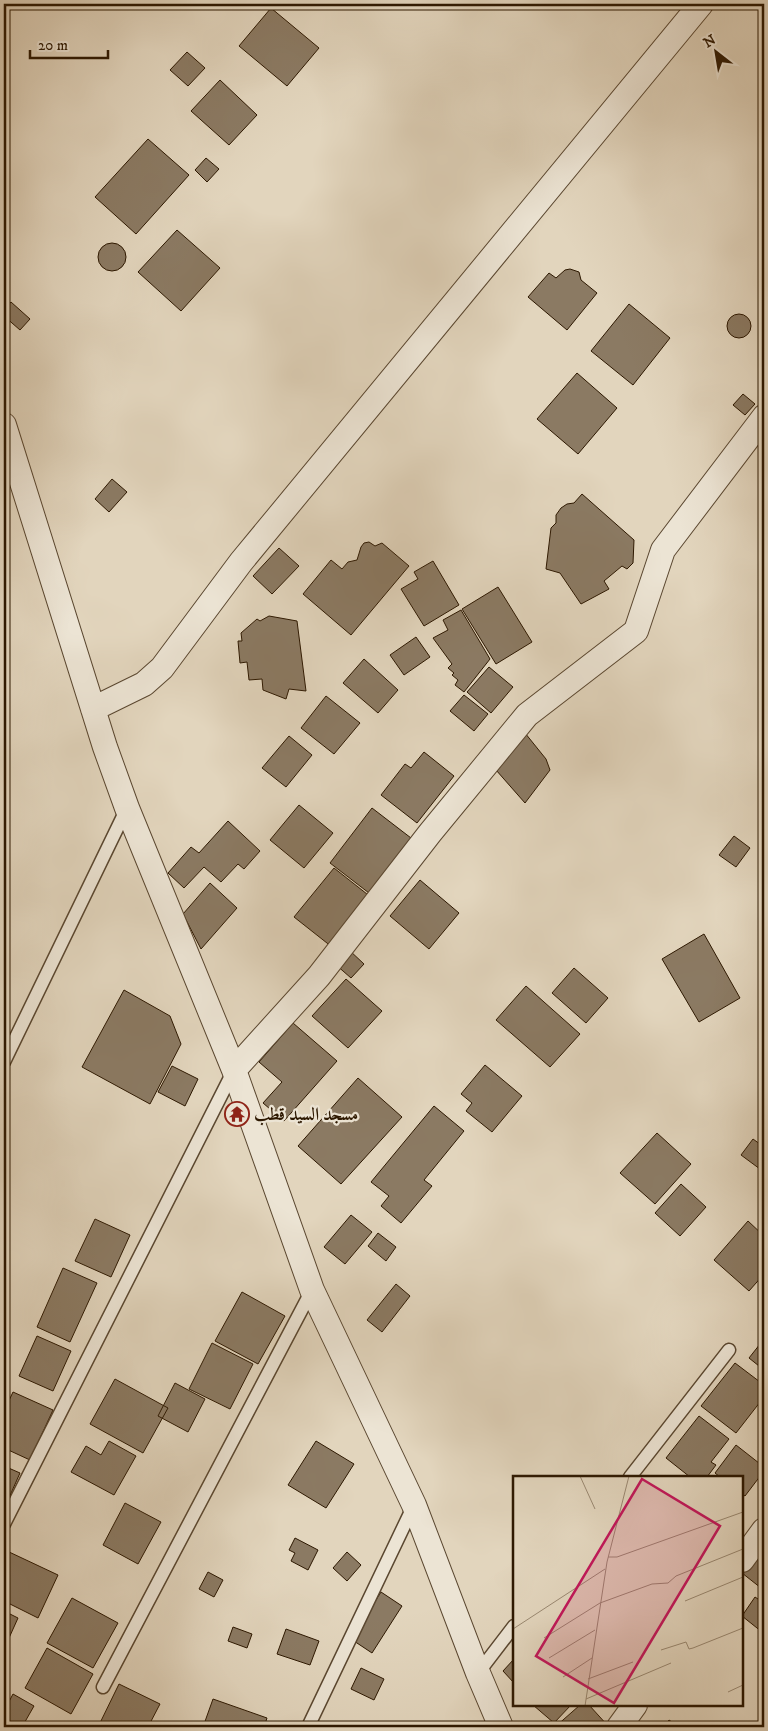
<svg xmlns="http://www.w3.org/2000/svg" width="768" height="1731" font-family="'IM FELL DW Pica',Amiri,serif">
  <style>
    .building { fill: #8b7a63; stroke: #2d1801 }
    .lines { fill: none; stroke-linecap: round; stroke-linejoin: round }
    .service-casing { stroke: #5a4730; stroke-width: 15 }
    .minor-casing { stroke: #5a4730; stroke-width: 26 }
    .service { stroke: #ece4d4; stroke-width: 12 }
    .minor { stroke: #ece4d4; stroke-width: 24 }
    .labels { text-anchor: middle; stroke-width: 4.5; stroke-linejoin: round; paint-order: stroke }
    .poi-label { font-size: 18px; font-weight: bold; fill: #2d1801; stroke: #ece4d4; text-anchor: start }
    .inset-road { fill: none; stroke: #9a8972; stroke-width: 1 }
    .view { fill: #c2185b; fill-opacity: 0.15; stroke: #c2185b; stroke-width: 2.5 }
    .inset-edge { fill: none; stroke: #2d1801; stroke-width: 2.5 }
  </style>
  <rect width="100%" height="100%" fill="#e2d5bd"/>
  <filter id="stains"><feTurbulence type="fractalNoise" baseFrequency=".004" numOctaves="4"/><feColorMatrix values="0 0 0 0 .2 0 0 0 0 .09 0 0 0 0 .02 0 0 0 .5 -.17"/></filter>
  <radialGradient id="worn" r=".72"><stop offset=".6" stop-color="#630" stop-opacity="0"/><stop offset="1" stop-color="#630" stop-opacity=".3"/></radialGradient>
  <path class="building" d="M271,8l48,40 -32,38 -48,-40z
    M187,52l18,16 -17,18 -18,-16z
    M220,80l37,35 -28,30 -38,-34z
    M148,139l41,36 -53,59 -41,-37z
    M206,158l13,11 -12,13 -12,-12z
    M177,230l43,38 -39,43 -43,-39z
    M98 257a14 14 0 1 1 28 0a14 14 0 1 1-28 0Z
    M570,269l9,3 2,8 16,13 -30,37 -39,-33 21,-24 7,5 9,-8z
    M11,302l19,17 -10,11 -16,-14v-6z
    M629,304l41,34 -37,47 -42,-34z
    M727 326a12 12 0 1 1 24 0a12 12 0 1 1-24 0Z
    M577,373l40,35 -39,46 -41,-35z
    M743,394l12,10 -10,11 -12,-10z
    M112,479l15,13 -18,20 -14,-13z
    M582,494l52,46 -1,23 -6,6 -5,-3 -18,15 5,8 -28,15 -21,-31 -14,-4 5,-41 5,-5v-8l5,-7 6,-4 7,-1z
    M369,542l6,4 7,-3 27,23 -58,69 -48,-41 28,-34 11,9 6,-7 9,-2 4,-13 3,-4z
    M279,548l20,18 -27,28 -19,-18z
    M433,561l26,44 -35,21 -23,-37 17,-10 -4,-7z
    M498,587l34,55 -36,22 -34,-55z
    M461,610l29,49 -26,33 -9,-7 3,-5 -6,-5 2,-2 -6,-5 4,-4 -19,-26 15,-8 -5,-10z
    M269,616l28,5 9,70 -17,-2 -3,10 -23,-9 -1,-11 -13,1 -2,-18 -7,1 -2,-22h4l-1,-8 16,-14 3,2z
    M416,637l14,20 -26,18 -14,-20z
    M364,659l34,31 -20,23 -35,-30z
    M489,667l24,20 -22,26 -24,-21z
    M464,695l24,19 -14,17 -24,-20z
    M326,696l34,27 -26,31 -33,-26z
    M525,733l21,26 4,11 -25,33 -29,-33z
    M289,736l23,19 -26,32 -24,-19z
    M424,752l30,24 -37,47 -36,-28 24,-31 6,4z
    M299,805l34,28 -29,35 -34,-28z
    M372,808l39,30 -42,55 -39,-30z
    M228,821l32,30 -16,18 -6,-5 -17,18 -17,-15 -20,21 -16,-15 23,-26 8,6z
    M734,836l16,12 -14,19 -17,-12z
    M334,868l38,30 -40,49 -38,-30z
    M420,880l39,33 -30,36 -39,-33z
    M210,883l27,25 -36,41 -18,-35z
    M704,934l36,64 -41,24 -37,-63z
    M348,949l16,15 -13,14 -16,-14z
    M574,968l34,30 -22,25 -34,-30z
    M346,979l36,32 -34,37 -36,-32z
    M526,986l54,48 -30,33 -54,-47z
    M124,990l46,26 11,28 -31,60 -68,-37z
    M293,1023l44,38 -53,60 -21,-18 19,-21 -23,-20z
    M485,1065l37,31 -30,36 -26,-21 6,-8 -11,-9z
    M172,1066l26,13 -13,27 -27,-14z
    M358,1078l44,39 -61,67 -43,-38z
    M434,1106l30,25 -40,49 8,6 -31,37 -20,-17 8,-10 -18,-14z
    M657,1133l34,31 -36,40 -35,-31z
    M753,1139l11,8v25l-23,-17z
    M681,1184l25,23 -26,29 -25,-23z
    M351,1215l21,17 -27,32 -21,-17z
    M95,1219l35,16 -19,42 -36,-16z
    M748,1221l16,15v38l-15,17 -35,-31z
    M378,1233l18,14 -10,14 -18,-15z
    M63,1268l34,15 -27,59 -33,-15z
    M396,1284l14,12 -28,36 -15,-12z
    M242,1292l43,24 -27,48 -43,-23z
    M37,1336l34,15 -18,40 -34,-15z
    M764,1339v31l-15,-12z
    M212,1343l41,21 -23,45 -41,-20z
    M735,1363l29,22v12l-28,36 -35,-27z
    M115,1379l53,29 -25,45 -53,-29z
    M175,1383l30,16 -17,33 -30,-16z
    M13,1392l40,18 -23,50 -26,-12v-37z
    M699,1416l30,23 -18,23 5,3 -9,12h-17l-24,-19z
    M109,1441l27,15 -22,39 -43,-23 15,-26 15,9z
    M316,1441l38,23 -28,44 -38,-23z
    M736,1445l28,22v4l-19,25 -3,-2v-17h-22l-5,-4z
    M4,1466l16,7 -16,36z
    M125,1503l36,19 -23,42 -35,-19z
    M295,1538l23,12 -10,20 -17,-9 4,-8 -6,-3z
    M764,1539v45l-3,4 -19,-15v-5z
    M7,1551l51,24 -20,43 -34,-17v-45z
    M347,1552l14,13 -14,16 -14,-13z
    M208,1572l15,8 -9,17 -15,-8z
    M381,1592l21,14 -30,47 -21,-14z
    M755,1597l9,6v26l-2,3 -20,-16z
    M72,1598l46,25 -25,45 -46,-25z
    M4,1611l14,7 -9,20 -5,-2z
    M233,1627l19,7 -5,14 -19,-7z
    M286,1629l33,12 -9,24 -33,-11z
    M47,1648l46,26 -22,40 -46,-26z
    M514,1659v24l-11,-12z
    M361,1668l23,11 -10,21 -23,-11z
    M119,1684l41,20 -12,23h-50z
    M13,1694l21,12 -12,21h-18v-16z
    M213,1699l54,19 -3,9h-61z
    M533,1705h38l-17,18z
    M580,1705h9l20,22h-54z
    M669,1720l10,7h-15z"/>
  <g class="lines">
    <defs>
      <path id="service" d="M4,1062l123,-254
        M630,1477l99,-127
        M4,1524l230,-454
        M478,1673l36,-47
        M103,1687l209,-397
        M308,1727l106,-222"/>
      <path id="minor" d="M4,425l101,322 22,61 107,262 78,220 102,215 64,168 23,54
        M93,709l51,-25 18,-16 79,-106 460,-558
        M234,1070l85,-94 111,-143 97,-118 109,-84 27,-81 101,-133
        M742,1560l22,-30
        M619,1727l16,-22"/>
    </defs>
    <use href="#service" class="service-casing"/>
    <use href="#minor" class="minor-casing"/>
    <use href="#service" class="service"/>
    <use href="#minor" class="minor"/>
  </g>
  <defs>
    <symbol id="temple-ring" viewBox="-11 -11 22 22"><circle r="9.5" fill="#ece4d4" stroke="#8f2418" stroke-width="1.5"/><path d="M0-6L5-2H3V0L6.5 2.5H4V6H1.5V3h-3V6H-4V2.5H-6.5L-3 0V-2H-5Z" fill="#8f2418"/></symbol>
  </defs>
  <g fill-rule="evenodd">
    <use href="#temple-ring" x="223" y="1100" width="28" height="28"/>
  </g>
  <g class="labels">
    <g class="poi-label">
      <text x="254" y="1120">مسجد السيد قطب</text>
    </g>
  </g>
  <g transform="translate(513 1476)">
    <rect width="230" height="230" fill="#e2d5bd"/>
    <path class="inset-road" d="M67,0l15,33M95,81h9l126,-45M172,125l58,-24M0,153l92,-60M31,162l56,-35 52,-19 16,-1 8,-7 67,-27M148,174l25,-8 3,7 4,-1 50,-20M36,182l46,-28M50,201l29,-19M75,203l45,-17M215,216l15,-7M73,223l85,-36M72,230l22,-144 22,-86"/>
    <path class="view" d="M129,3l78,47 -106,177 -78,-47z"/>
    <rect width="230" height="230" class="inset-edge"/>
  </g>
  <rect width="768" height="1731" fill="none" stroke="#e2d5bd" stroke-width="20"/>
  <rect x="5" y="5" width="758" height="1721" fill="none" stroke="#2d1801" stroke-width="2.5"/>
  <rect x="10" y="10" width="748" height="1711" fill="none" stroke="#2d1801"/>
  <g transform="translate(716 52) rotate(329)" stroke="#ece4d4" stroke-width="4" paint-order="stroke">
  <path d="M0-4L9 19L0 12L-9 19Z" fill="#2d1801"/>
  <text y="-8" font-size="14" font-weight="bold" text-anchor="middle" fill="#2d1801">N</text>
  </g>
  <path d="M30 50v8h78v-8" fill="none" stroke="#2d1801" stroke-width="2.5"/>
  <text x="38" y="50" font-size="15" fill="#2d1801" stroke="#ece4d4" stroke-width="4" paint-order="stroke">20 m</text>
  <rect width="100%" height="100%" filter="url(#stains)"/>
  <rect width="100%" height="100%" fill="url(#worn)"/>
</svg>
